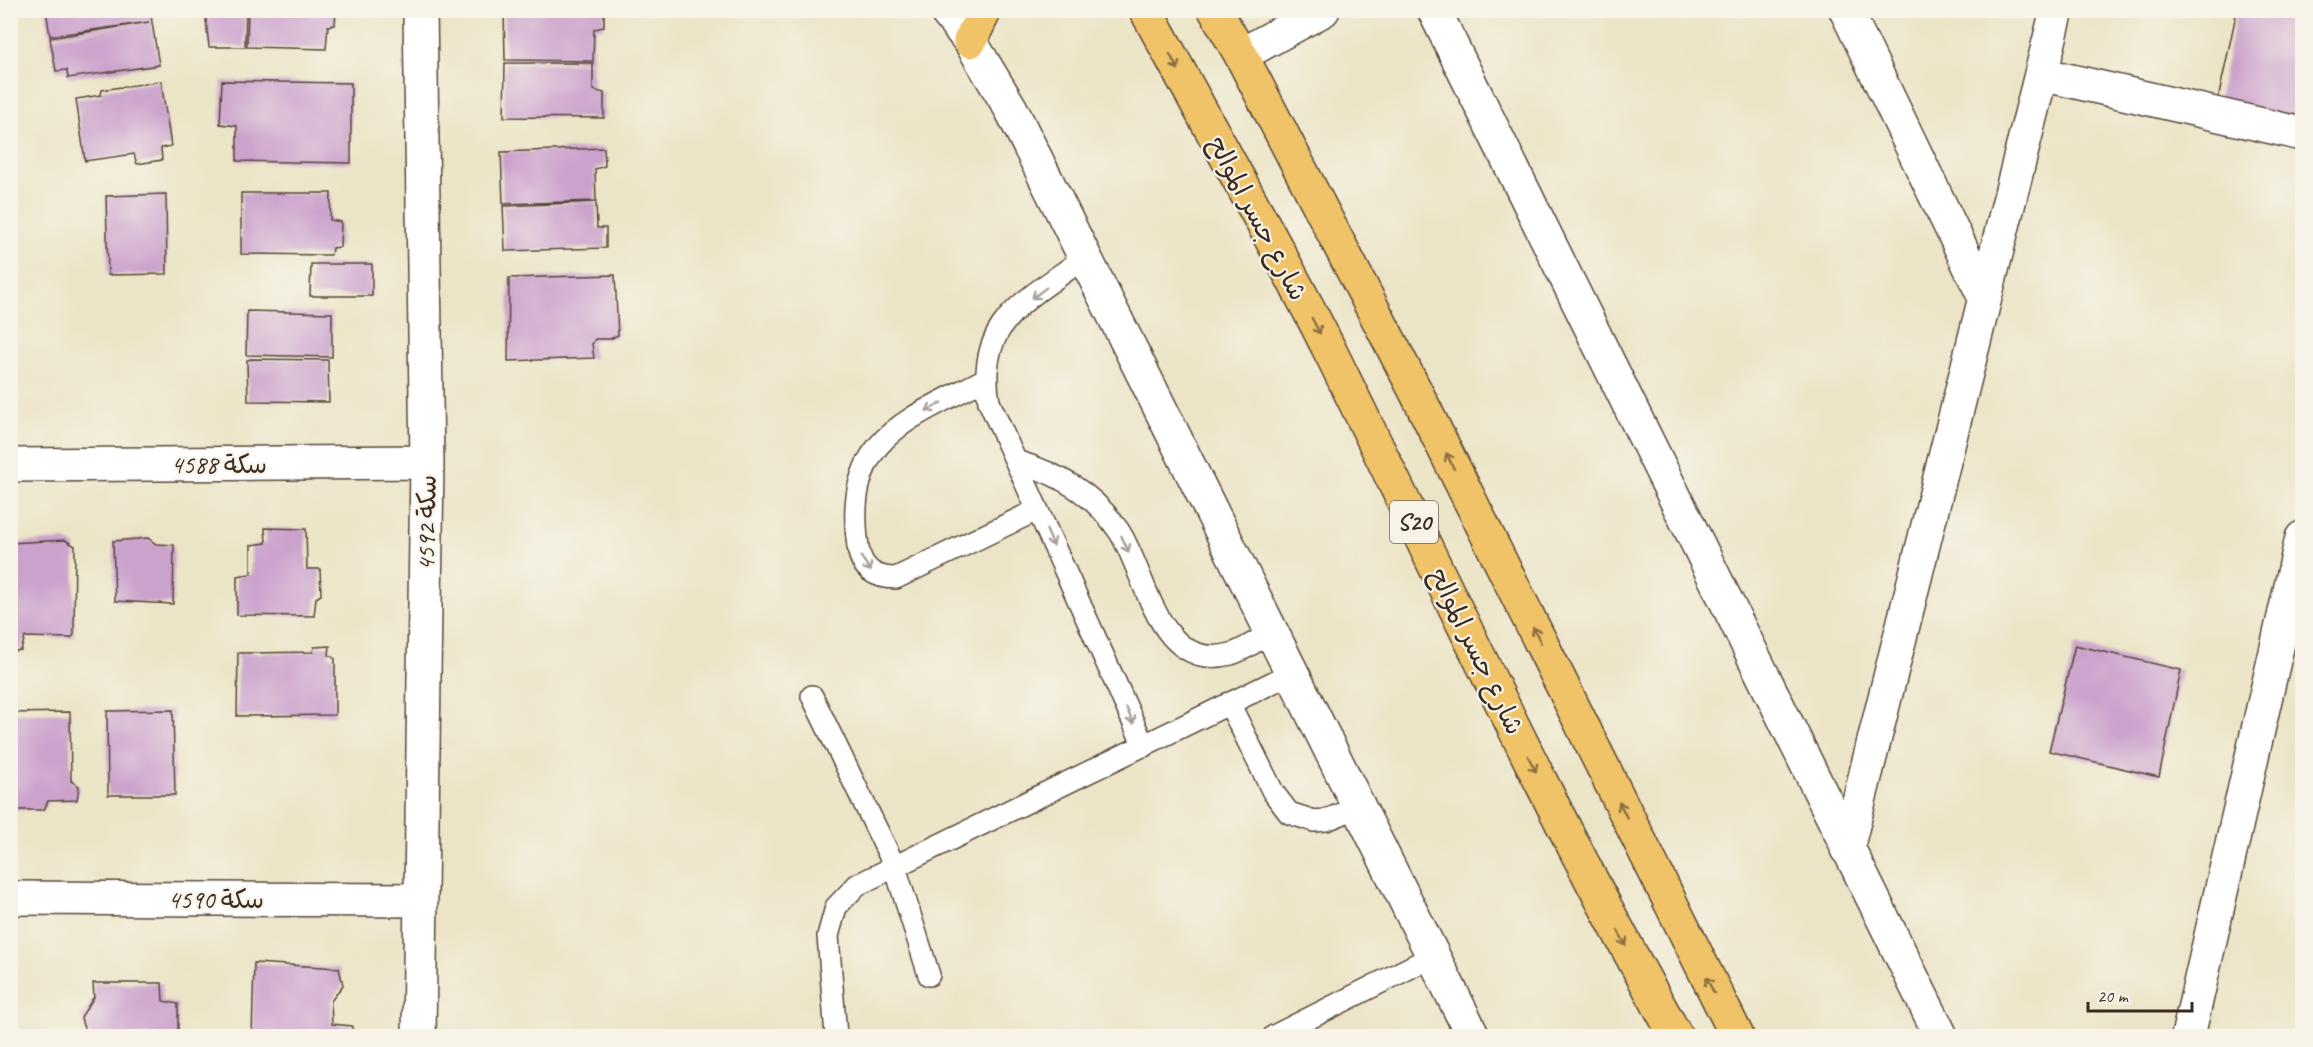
<svg xmlns="http://www.w3.org/2000/svg" width="2313" height="1047" font-family="Caveat,'Playpen Sans Arabic',sans-serif">
  <style>
    .building { fill: #cba2cc }
    .lines { fill: none; stroke-linecap: round; stroke-linejoin: round }
    .service-casing { stroke: #554637; stroke-width: 24 }
    .minor-casing { stroke: #554637; stroke-width: 36 }
    .tertiary-casing { stroke: #554637; stroke-width: 36 }
    .primary-casing { stroke: #554637; stroke-width: 36 }
    .service { stroke: #fff; stroke-width: 21 }
    .minor { stroke: #fff; stroke-width: 33 }
    .tertiary { stroke: #fff; stroke-width: 33 }
    .primary { stroke: #f0c369; stroke-width: 33 }
    .oneway { stroke: #8c6f40 }
    .oneway2 { stroke: #a79f9a }
    .labels { text-anchor: middle; stroke-width: 4.5; stroke-linejoin: round; paint-order: stroke }
    .shield { fill: #f7f3e8; stroke: #73665b; stroke-width: 1.5 }
    .shield-label { font-size: 24px; font-weight: bold; fill: #3b2a1e }
    .street-label { font-size: 26px; fill: #3b2a1e; stroke: #f7f3e8 }
  </style>
  <rect width="100%" height="100%" fill="#f7f3e8"/>
  <filter id="ink" filterUnits="userSpaceOnUse"><feTurbulence type="fractalNoise" baseFrequency=".0167" numOctaves="2"/><feDisplacementMap in="SourceGraphic" scale="12" xChannelSelector="R" yChannelSelector="G"/><feConvolveMatrix kernelMatrix="1 2 1 2 8 2 1 2 1" color-interpolation-filters="sRGB"/></filter>
  <filter id="wash" filterUnits="userSpaceOnUse"><feTurbulence type="fractalNoise" baseFrequency=".008" numOctaves="4" result="noise"/><feDisplacementMap in="SourceGraphic" scale="24" xChannelSelector="R" yChannelSelector="G"/><feGaussianBlur stdDeviation="1.35" result="paint"/><feColorMatrix in="noise" values="0 0 0 0 0 0 0 0 0 0 0 0 0 0 0 0 0 1.4 0 .05"/><feComposite in="paint" operator="in"/></filter>
  <g filter="url(#wash)">
    <rect width="100%" height="100%" fill="#ebe4c6"/>
    <g id="blocks">
      <path class="building" d="M46,10h104l9,55 -91,13 -1,-8 -11,1 -6,-33 99,-16 -99,14z
        M205,10h41l-1,37h-36z
        M248,10h88l-1,15 -7,1 -2,23 -79,-2z
        M504,10h100v17l-10,2 -1,32 -88,-1z
        M2237,10h65v113l-85,-19z
        M505,63h88v27l11,3v25l-100,-1z
        M161,81l10,65 -10,2 1,12 -25,4 -3,-10 -49,7 -9,-62 25,-4 1,-5z
        M222,81l129,2v80l-114,-2v-35l-17,-2z
        M604,148l1,18 -10,3 1,32 -93,3 -2,-52z
        M241,193h90l-1,27 11,2 -1,25 -8,1 -1,7 -90,-1z
        M166,194l1,80 -59,1 -2,-79z
        M596,202l1,26h9v20l-101,3 -2,-45z
        M311,264h61v32h-62z
        M615,275l3,60 -8,4h-15l-3,5 2,14 -86,3 1,-83z
        M247,311l85,2v44l-86,-2z
        M251,359l77,1 1,42 -81,-1 -1,-41z
        M265,528l41,1 1,40h13l1,26 -5,3 -2,18 -77,-1v-39l14,-2v-29l15,-2z
        M148,538l8,6 18,1 -1,59 -58,-3 -2,-60z
        M65,540l10,6 -1,89 -3,3 -46,-1 -4,13 -11,2v-109z
        M2075,645l106,25 -22,107 -110,-26z
        M330,646l-1,9 6,4v56l-98,1 1,-63 75,-1 1,-5z
        M173,710l2,85h-67l-1,-84z
        M70,712l1,69 8,5 -2,14 -29,1 -4,9h-34v-97z
        M254,963l85,5 4,17 -12,16 1,23 20,2v10h-100z
        M93,983h69l1,18 15,3v32h-85l-10,-10 -2,-9 13,-20z"/>
    </g>
  </g>
  <g filter="url(#ink)">
    <use href="#blocks" fill-opacity="0" stroke="#554637" stroke-width="1.5"/>
    <g class="lines">
      <defs>
        <path id="service" d="M1085,257c-56,43 -110,63 -96,145l155,344
          M985,379c-81,43 -142,59 -127,168 3,22 17,31 38,31l141,-68
          M1016,461c43,13 77,32 103,70 28,43 38,142 112,123 14,-4 27,-14 40,-22
          M812,696l83,171 34,108
          M1229,703l44,89 16,21 25,8 12,-1 33,-13
          M836,1036l-8,-100 8,-29 21,-22 435,-212
          M1274,1036l159,-80"/>
        <path id="minor" d="M1434,10l507,1026
          M1846,10l139,288
          M1241,55l82,-45
          M2041,74l261,60
          M10,465l417,-3
          M1847,849l210,-839
          M10,898l411,2
          M419,1036l8,-574 -7,-452"/>
        <path id="tertiary" d="M945,10l25,31 41,68 462,927
          M2188,1036l114,-498"/>
        <path id="primary" d="M1146,10c61,114 127,227 185,343 113,228 219,461 345,683
          M1215,10l26,45 175,337 321,644
          M970,41l15,-31"/>
      </defs>
      <use href="#service" class="service-casing"/>
      <use href="#minor" class="minor-casing"/>
      <use href="#tertiary" class="tertiary-casing"/>
      <use href="#primary" class="primary-casing"/>
      <use href="#service" class="service"/>
      <use href="#minor" class="minor"/>
      <use href="#tertiary" class="tertiary"/>
      <use href="#primary" class="primary"/>
    </g>
    <defs><path id="oneway-shaft" d="M-6 0H5M1.5-3L5.5 0L1.5 3" fill="none" stroke-width="1.6" stroke-linecap="round" stroke-linejoin="round" transform="scale(1.5)"/></defs>
    <g class="oneway">
      <use href="#oneway-shaft" transform="translate(1174 62) rotate(62)"/>
      <use href="#oneway-shaft" transform="translate(1316 326) rotate(62)"/>
      <use href="#oneway-shaft" transform="translate(1450 461) rotate(-116)"/>
      <use href="#oneway-shaft" transform="translate(1537 635) rotate(-116)"/>
      <use href="#oneway-shaft" transform="translate(1532 764) rotate(63)"/>
      <use href="#oneway-shaft" transform="translate(1623 810) rotate(-116)"/>
      <use href="#oneway-shaft" transform="translate(1622 938) rotate(62)"/>
      <use href="#oneway-shaft" transform="translate(1710 985) rotate(-116)"/>
    </g>
    <g class="oneway2">
      <use href="#oneway-shaft" transform="translate(1039 293) rotate(143)"/>
      <use href="#oneway-shaft" transform="translate(934 407) rotate(152)"/>
      <use href="#oneway-shaft" transform="translate(1050 538) rotate(66)"/>
      <use href="#oneway-shaft" transform="translate(1125 544) rotate(66)"/>
      <use href="#oneway-shaft" transform="translate(866 564) rotate(55)"/>
      <use href="#oneway-shaft" transform="translate(1130 716) rotate(66)"/>
    </g>
  </g>
  <g class="labels">
    <rect class="shield" x="1390" y="501" width="48" height="42" rx="4.5"/>
    <g class="shield-label">
      <text x="1414" y="530">S20</text>
    </g>
    <g class="street-label">
      <text transform="translate(1258 218) rotate(62)" y="9">شارع جسر الموالح</text>
      <text x="219" y="473">سكة 4588</text>
      <text transform="translate(426 523) rotate(-89)" y="9">سكة 4592</text>
      <text transform="translate(1477 651) rotate(64)" y="9">شارع جسر الموالح</text>
      <text x="216" y="908">سكة 4590</text>
    </g>
  </g>
  <rect width="2313" height="1047" fill="none" stroke="#f7f3e8" stroke-width="36"/>
  <path d="M2088 1002v9h104v-9" fill="none" stroke="#3b2a1e" stroke-width="3"/>
  <text x="2097" y="1002" font-size="18" fill="#3b2a1e" stroke="#f7f3e8" stroke-width="4.5" paint-order="stroke">20 m</text>
</svg>
